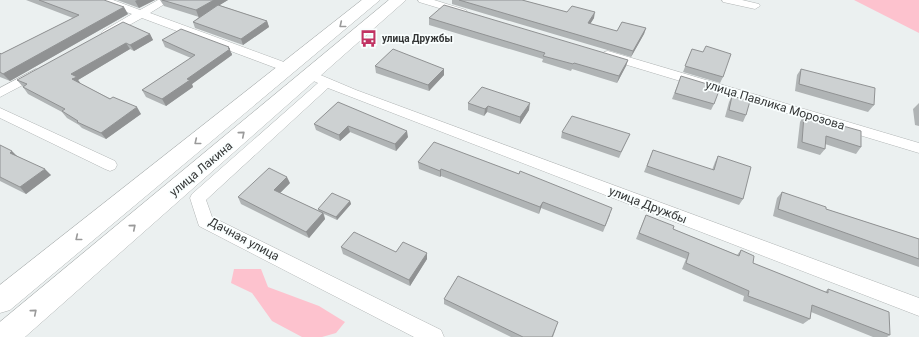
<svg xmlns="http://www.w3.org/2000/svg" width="919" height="337" font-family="Roboto,sans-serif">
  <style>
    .green { fill: #fdc2ce }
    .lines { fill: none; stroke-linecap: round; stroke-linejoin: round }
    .street-casing { stroke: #b1b5b5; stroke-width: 1 }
    .highway-casing { stroke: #b1b5b5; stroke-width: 1 }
    .street { fill: #fff; fill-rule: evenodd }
    .highway { fill: #fff; fill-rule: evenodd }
    .wall { fill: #b0b4b5 }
    .shaded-wall { fill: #909293 }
    .building { fill: #cdd1d2; stroke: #909293 }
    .oneway { stroke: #9a9a9a }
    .labels { text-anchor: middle; stroke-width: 3.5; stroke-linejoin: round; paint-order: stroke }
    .far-poi-label { font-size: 10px; font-weight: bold; fill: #343636; stroke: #f9fefe; text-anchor: start }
    .street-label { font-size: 12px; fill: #343636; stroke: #f9fefe }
  </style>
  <rect width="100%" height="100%" fill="#ebf0f0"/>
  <path class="green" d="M854,0h65v33z
    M234,269h27l7,18 51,19 26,16 -9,11 -14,4h-20l-30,-16 -20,-28 -21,-10z"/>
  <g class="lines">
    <defs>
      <path id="street" d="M98,0h15l27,10 18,-10h13l-21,13 142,52 2,3 -2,3h-8l-142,-53 -31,17h-8l-2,-2 2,-2 29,-17 -33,-12z
        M418,0h16l32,10 1,2 -5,3 -43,-13z
        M722,0h20l17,4 1,2 -5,3 -32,-7z
        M608,51l311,92v10l-315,-95 -2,-3 2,-3z
        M36,69l4,1 2,3 -2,3 -40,21v-9z
        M311,71l45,19 563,208v18l-591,-228 -122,112 6,17 229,113 3,7h-30l-215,-111 -9,-28 2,-4 126,-111 -11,-5 -2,-3 2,-3z
        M0,108l115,53 2,4 -2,4 -5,2 -5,-2 -105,-51z"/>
      <path id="highway" d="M362,0h18l-370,310 -10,3v-28z
        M389,0h17l-381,337h-25v-15z"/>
    </defs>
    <use href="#street" class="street-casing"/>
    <use href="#highway" class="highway-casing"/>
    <use href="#street" class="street"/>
    <use href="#highway" class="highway"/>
  </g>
  <path class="wall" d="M26,0h78l24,14 -118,67 -10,-4v-24l1,1 72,-36z
    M117,0h38l-16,8z
    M160,0h68l-9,5 48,16 2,6 -26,18 -48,-17 -2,-6 6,-5 -35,-11z
    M452,0h70l45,12 27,6 -4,6 27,7 29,-3 -2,6 -13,23 -179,-53z
    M429,18l199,42 -2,6 -9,17 -45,-14 -1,2 -29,-9 1,-3 -114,-34z
    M150,34l3,6 -19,11 -4,-2 -52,31 3,4 60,30 -35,25 -24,-11 -3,-3 -12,-7 -5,-6 -34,-18 -5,-7 -6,-7z
    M162,40l70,13v2l-40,29 1,3 -27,19 -20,-9 -4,-7 49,-32 -26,-11z
    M692,49l31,28 -3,6 -37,-11z
    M375,66l69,9 -15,16 -53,-18z
    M801,69l73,36 -6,7 -73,-21 2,-16z
    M681,76l33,28 -3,6 -39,-11z
    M732,96l14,19 -3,7 -18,-5 4,-15z
    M338,102l70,35 -12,14 -46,-19 -10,9 -24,-11 -2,-6z
    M468,103l61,7 -9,14 -33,-12 -3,4 -16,-6z
    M919,103v23l-4,-1 -2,-16z
    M804,115l57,32 -5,7 -31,-10v5l-5,6 -23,-7 3,-26z
    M562,132l68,2 -3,6 -8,18 -58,-20z
    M0,145l17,11 34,19 -25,19 -26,-13z
    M653,150l59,20 3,-8 3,-6 25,43 -4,6 -95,-33z
    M418,162l192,53 -7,17 -62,-24 -2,6 -98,-38 -1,1 -21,-8z
    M290,183l-10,10 39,18 -1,-2 32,-8 1,3 -14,16 -13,-6 1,5 -16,19 -68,-34 -3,-7z
    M782,192l44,17 93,30v28l-146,-51 4,-18z
    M646,215l27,14 64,26 4,-5 12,13 72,29 3,-3 62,46 -3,2h-14l-62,-25 -1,7 -7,5 -60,-23 1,-5 -62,-27 4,-10 -50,-20z
    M341,247l55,5 31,7 -17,27 -67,-32z
    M444,299l112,29 -3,9h-42l-67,-33z"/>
  <path class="shaded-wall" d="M137,0h18l-16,8 -4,-7z
    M214,0h14l-29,18 -3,-8z
    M124,7l4,7 -118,67 -7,-7z
    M595,12l-1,6 -7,11 1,-6z
    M267,21l2,6 -26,18 -2,-6z
    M646,28l-2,6 -13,23 2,-6z
    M150,34l3,6 -19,11 -4,-6z
    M126,43l4,6 -52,31 3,4 -4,2 -5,-7 -1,-5z
    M229,47l3,8 -40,29 1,3 -27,19 -4,-7 25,-20z
    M628,60l-2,6 -9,17 2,-7z
    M444,69v6l-15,16 -1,-6z
    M530,103l-1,7 -9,14v-7z
    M488,106l-1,6 -3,4 1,-7z
    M137,107l4,7 -35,25 -5,-6z
    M348,126l2,6 -10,9 -1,-6z
    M407,131l1,6 -12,14 -1,-7z
    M12,151l7,7 -9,-5z
    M45,169l6,6 -25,19 -6,-7z
    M441,169v7l-1,1v-6z
    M287,177l3,6 -13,13 -3,-6z
    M350,201l1,3 -14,16 -1,-3z
    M543,202l-4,12 1,-7z
    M323,213l2,6 -16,19 -3,-6z
    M427,253v6l-17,27 -1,-6z"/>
  <path class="building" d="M39,0h65l20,7 -121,67 -3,-2v-19l1,1 78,-39z
    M162,0h52l-18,10z
    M459,0h63l45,12 5,-6 23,6 -7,11 29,8 5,-9 24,6 -13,23z
    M218,5l49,16 -26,18 -48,-17z
    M444,5l184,55 -9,16 -45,-13 -1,1 -30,-8 2,-3 -116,-35z
    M123,22l27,12 -20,11 -4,-2 -55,31 6,3 -5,2 38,20 3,-2 24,10 -36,26 -24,-11 1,-1 -16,-10 3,-2 -42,-22 4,-3 -10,-4z
    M181,29l48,18 -1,1 2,1 -43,30 3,1 -28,19 -20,-9 53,-35 -33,-15z
    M706,46l25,8 -8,23 -38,-11 7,-17 11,3z
    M393,49l51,20 -16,16 -53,-19z
    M801,69l74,19 -1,17 -75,-21z
    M681,76l39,12 -6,16 -39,-11z
    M482,87l48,16 -10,14 -32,-11 -3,3 -17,-6z
    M732,96l18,5 -4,14 -17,-5z
    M338,102l69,29 -12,13 -47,-18 -9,9 -25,-11z
    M804,115l57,16v16l-35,-11 -1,13 -23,-7z
    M572,116l58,18 -9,18 -59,-20z
    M434,142l85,32 1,-3 92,37 -7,18 -62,-24 -3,5 -99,-38 -1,2 -22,-9z
    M0,145l12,6 -2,2 35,16 -25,18 -20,-10z
    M653,150l61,20 4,-14 33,11 -8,32 -96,-33z
    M269,168l18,9 -13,13 49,23 -17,19 -68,-35z
    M782,192l44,15v2l93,30v20l-141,-50z
    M332,193l18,8 -14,16 -18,-8z
    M646,215l28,11 -1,3 66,27 2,-6 13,6 -1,7 75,30v-4l61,23 1,23 -78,-30 -2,14 -62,-23 1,-5 -63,-28 3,-10 -50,-20z
    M354,232l42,20 7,-10 24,11 -18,27 -68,-33z
    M458,276l100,46 -6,15h-29l-79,-38z"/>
  <defs><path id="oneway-chevron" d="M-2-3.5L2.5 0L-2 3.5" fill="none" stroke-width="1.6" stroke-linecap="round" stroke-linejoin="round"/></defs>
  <g class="oneway">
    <use href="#oneway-chevron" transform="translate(342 25) rotate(141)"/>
    <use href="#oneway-chevron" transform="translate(242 134) rotate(-40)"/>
    <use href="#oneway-chevron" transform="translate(197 142) rotate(141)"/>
    <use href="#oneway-chevron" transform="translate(133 227) rotate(-40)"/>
    <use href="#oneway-chevron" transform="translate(78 238) rotate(141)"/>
    <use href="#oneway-chevron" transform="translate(34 312) rotate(-40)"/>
  </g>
  <defs>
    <symbol id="bus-bare" viewBox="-9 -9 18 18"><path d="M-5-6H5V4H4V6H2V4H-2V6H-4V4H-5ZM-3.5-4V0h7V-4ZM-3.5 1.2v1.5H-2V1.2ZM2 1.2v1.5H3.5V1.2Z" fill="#c13363" stroke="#f9fefe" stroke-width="2.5" paint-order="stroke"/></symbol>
  </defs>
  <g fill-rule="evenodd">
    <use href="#bus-bare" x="356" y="26" width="25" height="25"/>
  </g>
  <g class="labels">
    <g class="far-poi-label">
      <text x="382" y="42">улица Дружбы</text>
    </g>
    <g class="street-label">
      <text transform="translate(775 105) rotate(17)" y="4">улица Павлика Морозова</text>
      <text transform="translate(201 169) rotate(-40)" y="4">улица Лакина</text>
      <text transform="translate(648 205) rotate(21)" y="4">улица Дружбы</text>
      <text transform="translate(244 239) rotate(28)" y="4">Дачная улица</text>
    </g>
  </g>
</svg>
